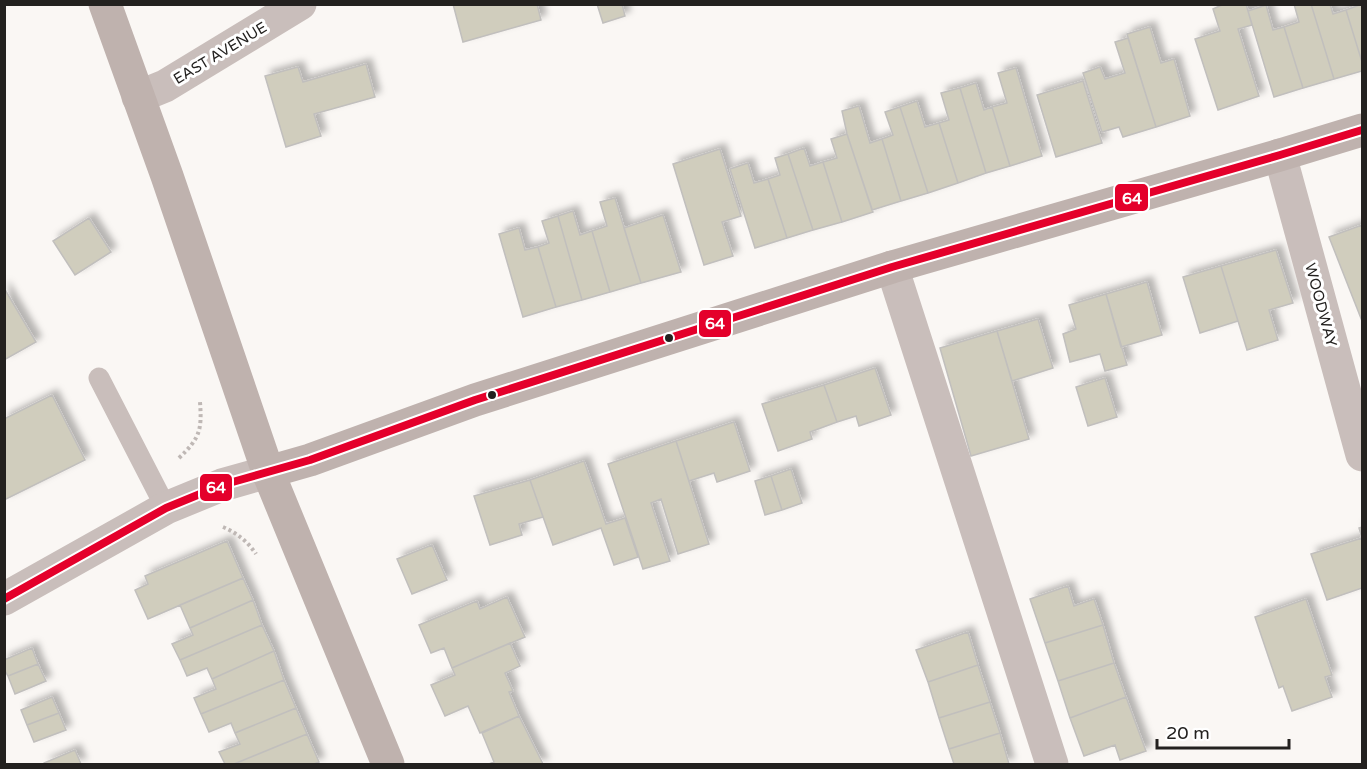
<svg xmlns="http://www.w3.org/2000/svg" width="1367" height="769" font-family="'Varela Round',sans-serif">
  <style>
    .building { fill: #d0cdbd; stroke: #c1bfbd; stroke-width: 1.5; filter: url(#shadow) }
    .lines { fill: none; stroke-linecap: round; stroke-linejoin: round }
    .path { stroke: #bfb8b5; stroke-width: 4; stroke-dasharray: 3 3; stroke-linecap: butt }
    .lane { stroke: #c9bebb; stroke-width: 21 }
    .street { stroke: #c9bebb; stroke-width: 33 }
    .secondary { stroke: #bfb2ae; stroke-width: 33 }
    .bus-1-casing { stroke: #fff; stroke-width: 12 }
    .bus-1 { stroke: #e4002b; stroke-width: 8 }
    .bus-dot { fill: #23211f; stroke: #fff; stroke-width: 2 }
    .labels { text-anchor: middle; stroke-width: 6; stroke-linejoin: round; paint-order: stroke }
    .street-label { font-size: 15px; fill: #23211f; stroke: #fff }
    .line-badge { stroke: #fff; stroke-width: 2 }
    .badge-label { font-size: 16px; text-anchor: middle; font-weight: bold; fill: #fff }
  </style>
  <defs>
    <filter id="shadow"><feDropShadow dx="5.5" dy="-5.5" stdDeviation="3" flood-color="#0004"/></filter>
  </defs>
  <rect width="100%" height="100%" fill="#faf7f4"/>
  <path class="building" d="M453,4h84l4,16 -78,22z
    M597,4h25l3,12 -22,7z
    M1224,4h22l6,21 -14,4 21,67 -41,14 -23,-71 25,-8 -7,-22z
    M1294,4h17l23,75 -31,9 -19,-61 15,-5z
    M1311,4h19l3,10 13,-4 16,52v9l-28,8z
    M1362,4v58l-16,-52z
    M1266,5l7,25 11,-3 19,61 -29,9 -26,-86z
    M1150,27l11,36 13,-4 16,57 -34,11 -29,-93z
    M1128,38l28,89 -33,10 -4,-10 -17,5 -19,-59 17,-6 5,12 20,-6 -10,-31z
    M366,64l9,33 -61,17 7,22 -35,11 -21,-71 33,-9 5,15z
    M1016,68l26,88 -32,10 -18,-59 15,-4 -9,-30z
    M1083,81l19,62 -46,14 -19,-62z
    M976,83l8,27 8,-3 18,59 -24,7 -26,-85z
    M960,88l26,85 -28,10 -19,-60 10,-3 -8,-27z
    M917,101l8,26 14,-4 19,60 -30,10 -28,-86z
    M859,106l11,37 12,-4 19,62 -29,9 -25,-76 -5,-23z
    M900,107l28,86 -27,8 -19,-62 11,-4 -8,-23z
    M847,134l26,78 -31,10 -19,-60 14,-4 -6,-19z
    M804,148l6,18 13,-4 19,60 -29,8 -25,-76z
    M720,149l21,67 -19,6 11,34 -29,9 -31,-101z
    M788,154l25,76 -26,8 -19,-59 12,-4 -5,-17z
    M748,163l6,20 14,-4 19,59 -32,10 -25,-79z
    M615,198l26,85 -31,9 -18,-61 15,-5 -7,-24z
    M573,211l7,24 12,-4 18,61 -28,8 -24,-84z
    M663,215l18,57 -40,11 -17,-55z
    M558,216l24,84 -26,7 -18,-60 11,-4 -7,-22z
    M89,218l22,34 -36,23 -22,-34z
    M1362,225v96l-33,-84z
    M519,228l6,22 13,-3 18,60 -33,10 -24,-83z
    M1276,250l17,53 -24,7 9,30 -31,10 -26,-84z
    M1221,266l17,55 -38,12 -17,-56z
    M1147,282l15,53 -41,12 -15,-53z
    M4,288l32,54 -32,18z
    M1106,294l21,71 -22,6 -5,-17 -30,8 -7,-28 13,-5 -7,-24z
    M1038,319l15,49 -41,13 -15,-50z
    M997,331l32,108 -58,17 -31,-108z
    M875,368l16,47 -32,11 -3,-10 -19,6 -13,-37z
    M1105,378l12,39 -29,9 -12,-39z
    M824,385l13,37 -27,10 2,7 -34,12 -16,-47z
    M52,395l33,65 -81,40v-81z
    M734,422l16,49 -33,11 -3,-9 -25,8 -13,-40z
    M676,441l33,103 -31,10 -17,-55 -10,4 19,58 -27,8 -35,-105z
    M584,461l22,63 19,-6 13,39 -24,8 -13,-37 -48,17 -23,-65z
    M791,469l11,34 -20,7 -11,-34z
    M771,476l11,34 -17,5 -10,-34z
    M530,480l13,37 -24,7 3,11 -32,10 -16,-49z
    M1362,527v61l-35,12 -16,-46 51,-16 -3,-10z
    M227,541l16,37 -95,41 -13,-29 13,-6 -3,-8z
    M432,545l15,35 -35,14 -15,-35z
    M243,578l10,22 -63,28 -10,-23z
    M1068,586l6,20 20,-7 9,26 -58,18 -15,-44z
    M507,597l18,40 -73,31 -8,-20 -13,5 -12,-28 58,-24 3,8z
    M1306,599l26,76 -7,2 7,20 -40,14 -9,-25 -4,2 -24,-71z
    M253,600l9,25 -82,35 -8,-16 21,-9 -3,-7z
    M262,625l12,26 -62,28 -5,-11 -20,8 -7,-16z
    M1103,625l11,38 -56,18 -13,-38z
    M968,632l10,33 -50,17 -12,-32z
    M510,643l10,23 -15,7 8,18 -4,1 10,24 -39,17 -12,-27 -23,10 -14,-31 24,-10 -3,-7z
    M32,648l6,16 -30,12 -4,-7v-9z
    M274,651l10,29 -83,34 -7,-16 22,-9 -4,-10z
    M1114,663l12,34 -56,21 -12,-37z
    M38,664l8,17 -31,13 -7,-18z
    M978,665l12,37 -51,16 -11,-36z
    M284,680l12,28 -61,25 -4,-10 -22,9 -8,-18z
    M52,697l7,16 -32,12 -6,-15z
    M1126,697l20,54 -26,9 -5,-15 -31,11 -14,-38z
    M990,702l10,31 -51,16 -10,-31z
    M296,708l11,26 -73,30h-9l-6,-12 21,-8 -5,-11z
    M59,713l7,17 -32,12 -7,-17z
    M519,716l24,48h-54l5,-2 -12,-29z
    M1000,733l9,31h-55l-5,-15z
    M307,734l12,28 -5,2h-80z
    M75,750l6,14h-37v-1z"/>
  <g class="lines">
    <path class="path" d="M179,458c21,-20 23,-28 21,-56
      M223,527c14,6 25,15 33,27"/>
    <path class="lane" d="M99,378l67,130"/>
    <path class="street" d="M138,97l27,-11 135,-82
      M1280,155l82,300
      M892,267l160,497
      M4,599l162,-91 56,-23 46,-13"/>
    <path class="secondary" d="M105,4l62,172 101,296 120,292
      M268,472l42,-12 165,-60 417,-133 388,-112 82,-25"/>
    <defs>
      <path id="bus-1" d="M4,599l162,-91 56,-23 88,-25 165,-60 417,-133 388,-112 82,-25"/>
    </defs>
    <use href="#bus-1" class="bus-1-casing"/>
    <use href="#bus-1" class="bus-1"/>
  </g>
  <g class="bus-dot">
    <circle cx="669" cy="338" r="5"/>
    <circle cx="492" cy="395" r="5"/>
  </g>
  <g class="labels">
    <g class="street-label">
      <text transform="translate(220 53) rotate(-31)" y="5">EAST AVENUE</text>
      <text transform="translate(1321 305) rotate(75)" y="5">WOODWAY</text>
    </g>
  </g>
  <g class="line-badge">
    <rect x="1114" y="183" width="35" height="29" rx="6" fill="#e4002b"/>
    <rect x="698" y="309" width="34" height="29" rx="6" fill="#e4002b"/>
    <rect x="199" y="473" width="34" height="29" rx="6" fill="#e4002b"/>
  </g>
  <g class="badge-label">
    <text x="1132" y="204">64</text>
    <text x="715" y="329">64</text>
    <text x="216" y="493">64</text>
  </g>
  <rect width="1367" height="769" fill="none" stroke="#23211f" stroke-width="12"/>
  <path d="M1157 739v9h132v-9" fill="none" stroke="#23211f" stroke-width="3"/>
  <text x="1166" y="739" font-size="18" fill="#23211f" stroke="#ffffff" stroke-width="4.5" paint-order="stroke">20 m</text>
</svg>
